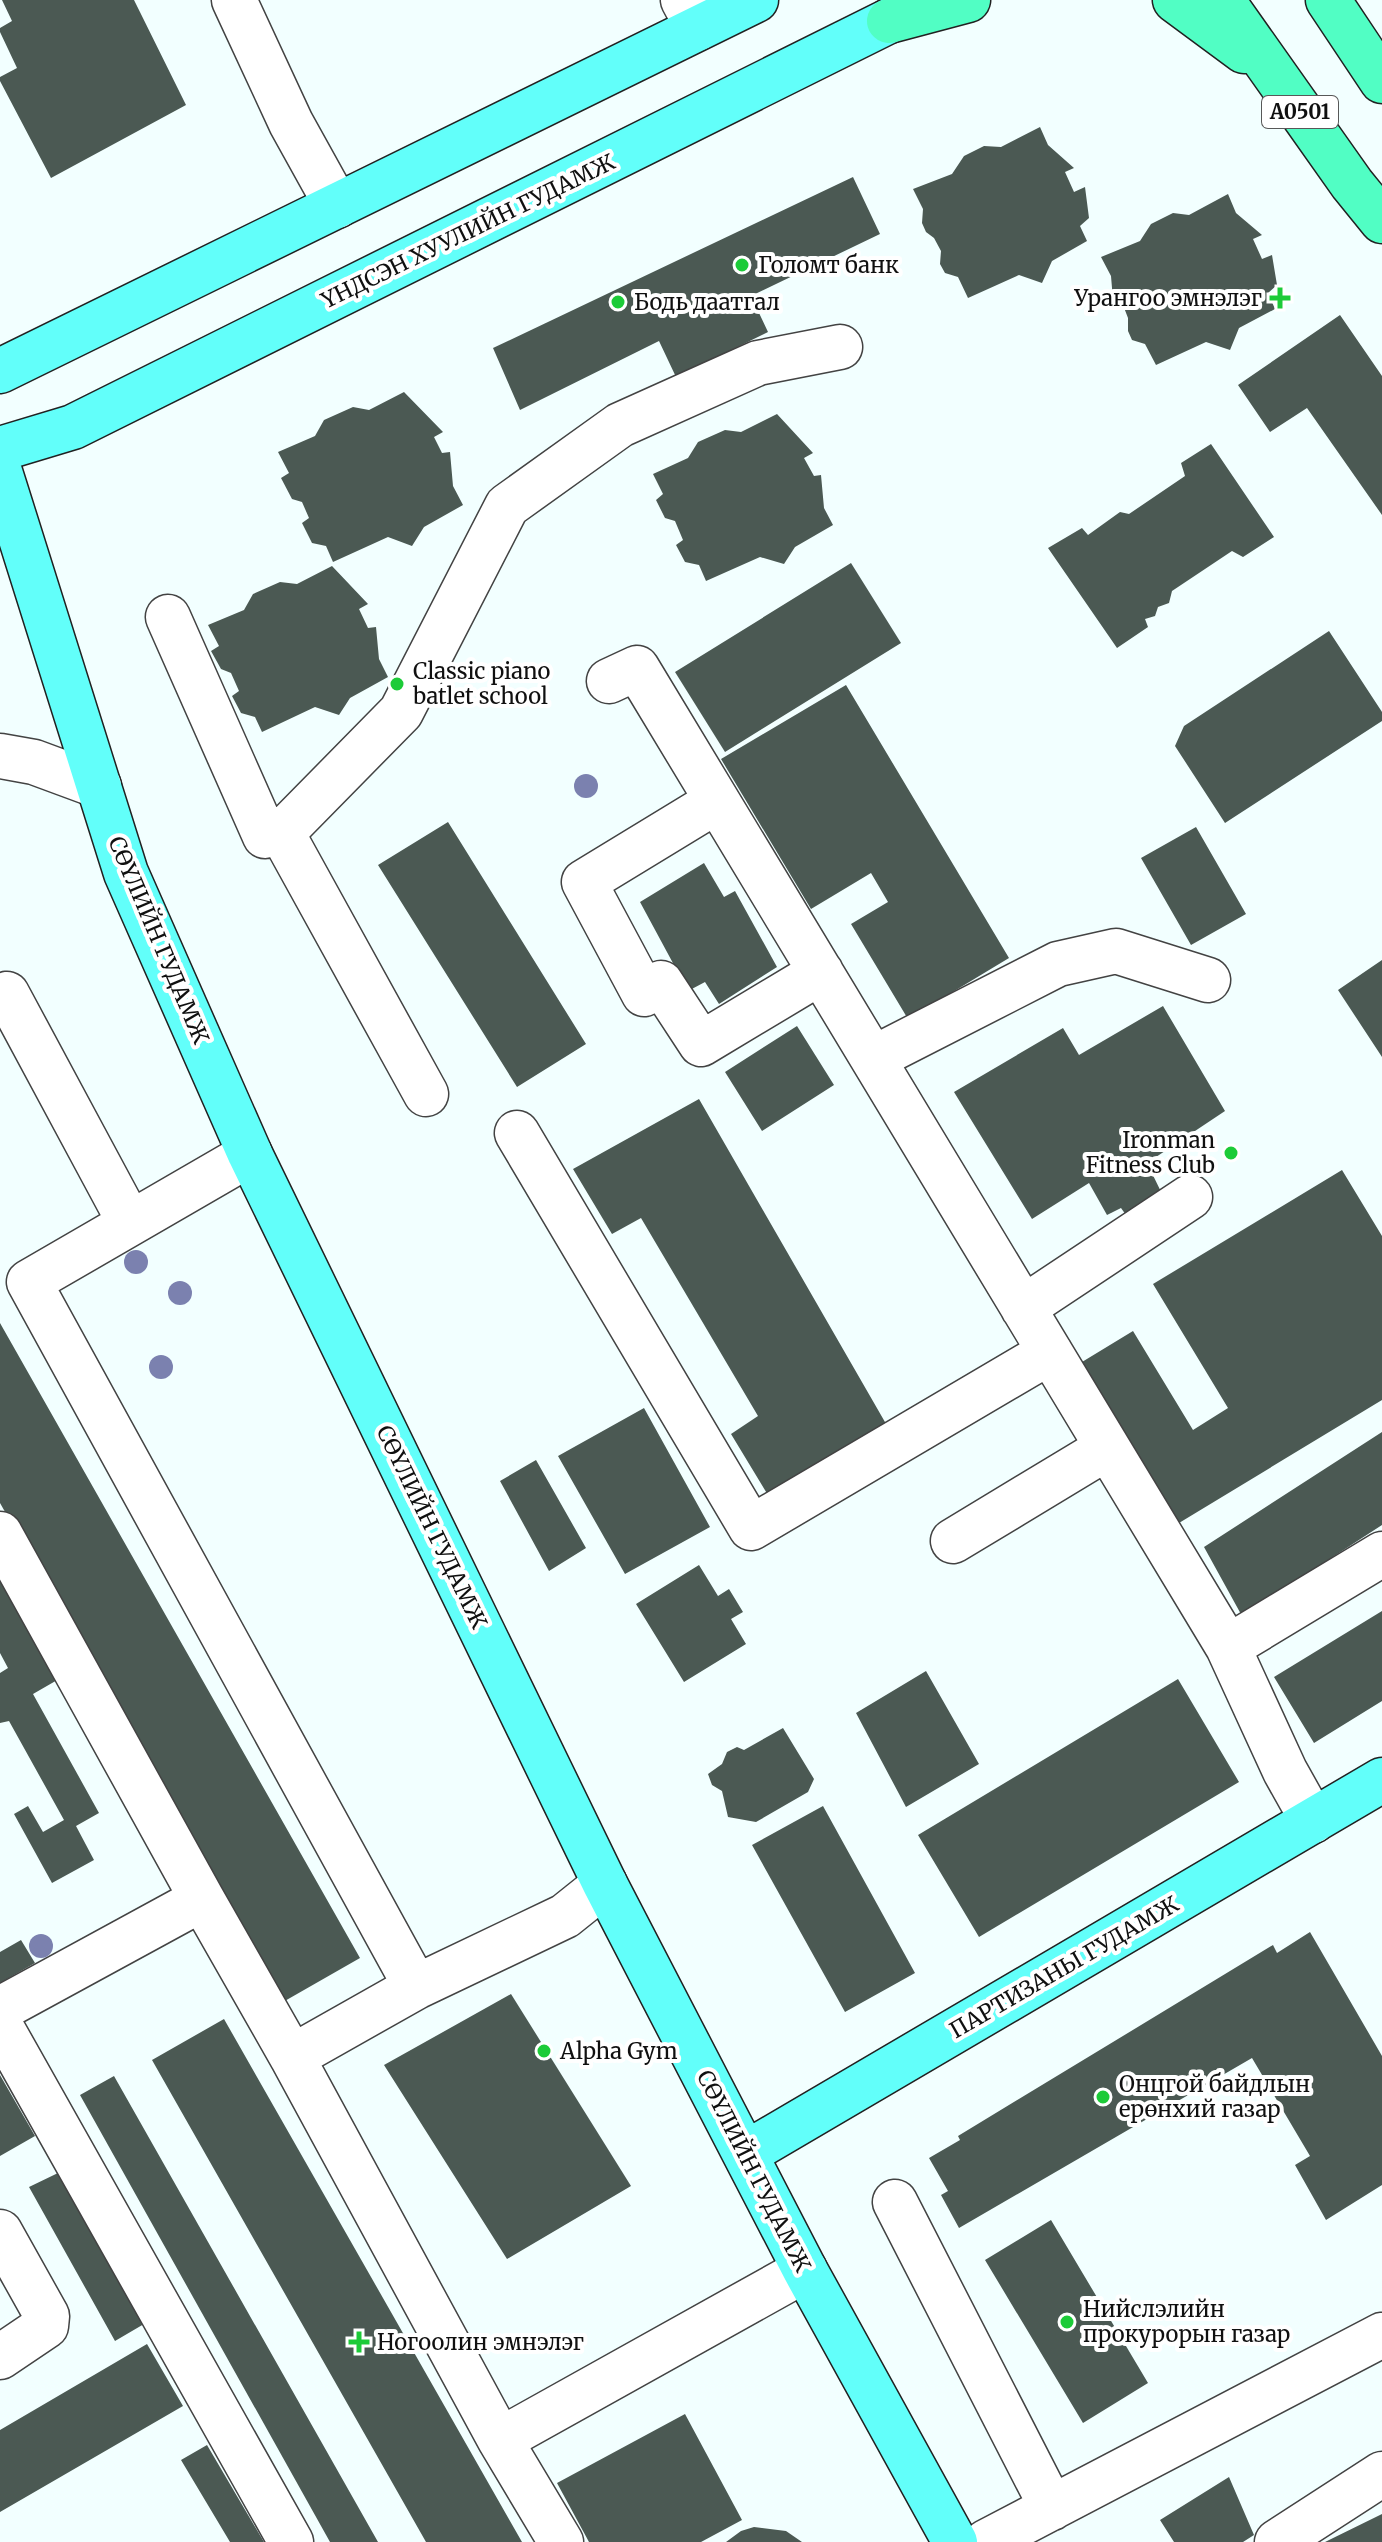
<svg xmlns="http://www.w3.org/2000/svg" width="1382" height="2542" font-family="Merriweather,serif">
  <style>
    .building { fill: #4b5953 }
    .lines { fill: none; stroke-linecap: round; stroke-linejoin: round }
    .minor-casing { stroke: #434343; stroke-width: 47 }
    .major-casing { stroke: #212121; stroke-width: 47 }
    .highway-casing { stroke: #212121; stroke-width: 47 }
    .minor { stroke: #fff; stroke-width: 44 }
    .major { stroke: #62fffa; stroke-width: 44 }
    .highway { stroke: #51fec4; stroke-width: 44 }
    .tree { fill: #7b81af }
    .poi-dot { fill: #1ccb38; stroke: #fff; stroke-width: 3 }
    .labels { text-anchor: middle; stroke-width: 8; stroke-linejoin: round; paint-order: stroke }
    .shield { fill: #fff; stroke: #585858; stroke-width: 2 }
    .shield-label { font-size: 20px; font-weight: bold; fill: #101010 }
    .street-label { font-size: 22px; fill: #101010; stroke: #fff }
    .poi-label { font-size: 22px; fill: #101010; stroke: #fff; text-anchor: start }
  </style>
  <rect width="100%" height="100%" fill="#f2ffff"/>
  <path class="building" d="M2,0h132l52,105 -135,73 -51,-97v-4l17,-9 -17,-36v-4l12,-7z
    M1040,127l8,18 26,23 -9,4 9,20 11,-5 4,31 -9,8 7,15 -35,20 -10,22 -23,-8 -51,23 -10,-21 -13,-4 -5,-9 1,-13 -7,-13 -8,-6 -4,-9 1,-14 -10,-20 39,-15 12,-18 20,-10 17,1z
    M853,177l27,57 -129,62 17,36 -92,45 -17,-36 -139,69 -27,-62z
    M1228,194l8,19 26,22 -9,4 9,20 10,-4 5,30 -9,8 7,16 -36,19 -9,22 -24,-8 -50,23 -11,-21 -13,-4 -4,-9v-13l-5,-13 -10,-5 -2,-24 -10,-19 39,-16 11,-17 22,-11 16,2z
    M1340,315l42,61v139l-75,-107 -37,24 -32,-47z
    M404,392l39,40 -9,5 8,16 8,-1 3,34 10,19 -39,22 -12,19 -24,-9 -55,25 -7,-16 -14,-3 -10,-20 7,-5 -7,-16 -10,-3 -11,-21 8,-5 -11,-21 37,-16 9,-16 29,-13 16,3z
    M777,414l36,39 -9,5 10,18 7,-1 3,33 9,17 -38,22 -11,17 -24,-7 -54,24 -7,-16 -14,-3 -9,-17 7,-5 -8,-19 -10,-3 -9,-18 7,-6 -10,-20 35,-16 10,-16 27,-12 16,2z
    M1211,444l63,93 -31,20 -11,-6 -60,40 -3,12 -11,4 -3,9 -10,3 3,8 -31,21 -69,-100 34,-20 6,7 32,-23 9,2 56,-38 -4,-13z
    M851,563l50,80 -176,109 -50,-80z
    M332,566l36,38 -9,5 9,19 8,-1 3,32 9,18 -38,21 -11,17 -24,-8 -53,25 -7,-15 -14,-4 -9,-17 7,-5 -8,-18 -10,-4 -10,-18 8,-5 -11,-21 36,-15 9,-16 27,-12 17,2z
    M1329,631l53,81v9l-157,102 -50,-77 9,-20z
    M846,685l163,273 -101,61 -57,-95 37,-22 -17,-29 -60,36 -90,-150z
    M448,822l138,222 -69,43 -139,-222z
    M1196,827l50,87 -55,31 -50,-87z
    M704,863l20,34 11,-6 42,76 -58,37 -14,-22 -17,9 -48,-89z
    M1382,960v97l-44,-67z
    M1163,1006l62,105 -78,52 19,39 -35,20 -10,-14 -14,7 -18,-32 -57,36 -78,-127 109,-64 16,27z
    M797,1026l37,59 -72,46 -37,-59z
    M699,1099l190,330 -118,71 -40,-66 27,-18 -117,-198 -29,16 -39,-65z
    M1342,1170l40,66v164l-203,123 -97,-161 51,-31 60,99 35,-22 -75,-124z
    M0,1323l360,635 -77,44 -283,-499z
    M644,1408l66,119 -85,47 -67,-118z
    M1382,1432v93l-140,91 -38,-69z
    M536,1460l50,88 -37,23 -49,-90z
    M699,1565l19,31 11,-7 14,23 -12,7 15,25 -62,38 -48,-78z
    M0,1571l59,108 -26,15 66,119 -23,13 18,34 -42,23 -38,-69 14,-8 15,26 21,-12 -55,-99 -9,2v-50l8,-5 -8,-15z
    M1382,1611v90l-68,42 -40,-66z
    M926,1671l53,93 -73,43 -50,-94z
    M1178,1679l61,103 -260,155 -61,-102z
    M783,1728l31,51 -6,13 -52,30 -28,-5 -6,-26 -10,-6 -4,-11 14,-10 5,-12 10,-5 7,3z
    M823,1806l92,167 -70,39 -93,-167z
    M1310,1932l72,124v129l-56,35 -31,-55 15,-9 -58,-98 -293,170 -18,-33 7,-4 -19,-33 31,-18 -2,-4 315,-191 4,8z
    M21,1940l14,23 -35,20v-31z
    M511,1994l120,192 -124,73 -123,-194z
    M224,2019l298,523h-96l-274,-482z
    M0,2075l35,61 -35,20z
    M114,2076l264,466h-48l-250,-447z
    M58,2173l86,151 -29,17 -86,-154z
    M1051,2220l97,163 -65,40 -98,-163z
    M147,2344l36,62 -183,106v-82z
    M685,2414l57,106 -41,22h-112l-32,-59z
    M207,2445l57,97h-34l-49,-82z
    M1229,2477l25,58 -11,7h-69l-14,-22z
    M1382,2514v28h-57z
    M754,2527l32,4 16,11h-76l15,-11z"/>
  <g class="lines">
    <defs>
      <path id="minor" d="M234,0l57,123 46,83
        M683,0l15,28
        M168,617l97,219
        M609,681l28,-13 591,979
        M0,756l34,6 65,24
        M717,801l-133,81 60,112 17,-11 40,61 120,-72
        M7,994l123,229
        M876,1057l182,-93 58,-13 92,29
        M426,1094l-144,-261 119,-121 106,-206 113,-81 138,-62 82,-16
        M517,1133l234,395 299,-176
        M250,1154l-221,128 387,705 -124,70 208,383 305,-170
        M1023,1308l167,-111
        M0,1534l202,365
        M953,1541l154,-93
        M1313,1821l-28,-50 -57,-124 154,-93
        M416,1987l149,-71 40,-32
        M0,2009l202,-110 90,158
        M0,2025l291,517
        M895,2202l157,306
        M0,2232l47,84 -1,10 -46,31
        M500,2440l61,102
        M986,2542l396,-207
        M1277,2542l105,-68"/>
      <path id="major" d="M0,371l756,-371
        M0,449l73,-22 850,-423
        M0,472l126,401 124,281 355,730 200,386 150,272
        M745,2154l637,-374"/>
      <path id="highway" d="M1175,0l69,51
        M1222,0l130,184 30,37
        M1328,0l54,81
        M889,21l79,-21"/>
    </defs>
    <use href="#minor" class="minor-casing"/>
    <use href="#major" class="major-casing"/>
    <use href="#highway" class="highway-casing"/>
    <use href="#minor" class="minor"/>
    <use href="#major" class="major"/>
    <use href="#highway" class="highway"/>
  </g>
  <g class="tree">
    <circle cx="586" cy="786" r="12"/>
    <circle cx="136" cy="1262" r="12"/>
    <circle cx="180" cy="1293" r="12"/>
    <circle cx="161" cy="1367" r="12"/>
    <circle cx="41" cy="1946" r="12"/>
  </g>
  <g class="poi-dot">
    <circle cx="742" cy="265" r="8"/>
    <path d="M1276 286h8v8h8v8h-8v8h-8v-8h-8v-8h8z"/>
    <circle cx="618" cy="302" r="8"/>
    <circle cx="397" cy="684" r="8"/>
    <circle cx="1231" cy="1153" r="8"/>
    <circle cx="544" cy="2051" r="8"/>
    <circle cx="1103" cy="2097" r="8"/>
    <circle cx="1067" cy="2322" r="8"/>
    <path d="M355 2330h8v8h8v8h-8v8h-8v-8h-8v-8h8z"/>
  </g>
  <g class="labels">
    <rect class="shield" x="1262" y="96" width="76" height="32" rx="6"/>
    <g class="shield-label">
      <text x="1300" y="119">A0501</text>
    </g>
    <g class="street-label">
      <text transform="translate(468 231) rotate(-26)" y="8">ҮНДСЭН ХУУЛИЙН ГУДАМЖ</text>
      <text transform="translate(159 940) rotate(67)" y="8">СӨҮЛИЙН ГУДАМЖ</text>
      <text transform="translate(432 1527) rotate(64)" y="8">СӨҮЛИЙН ГУДАМЖ</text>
      <text transform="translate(1064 1967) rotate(-30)" y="8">ПАРТИЗАНЫ ГУДАМЖ</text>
      <text transform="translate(754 2171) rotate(63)" y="8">СӨҮЛИЙН ГУДАМЖ</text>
    </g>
    <g class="poi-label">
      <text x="758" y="273">Голомт банк</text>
      <text x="1262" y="306" text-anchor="end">Урангоо эмнэлэг</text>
      <text x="634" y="310">Бодь даатгал</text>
      <text x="413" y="679">Classic piano<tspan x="413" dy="25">batlet school</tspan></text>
      <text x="1215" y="1148" text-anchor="end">Ironman<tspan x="1215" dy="25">Fitness Club</tspan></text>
      <text x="560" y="2059">Alpha Gym</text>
      <text x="1119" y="2092">Онцгой байдлын<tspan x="1119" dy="25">ерөнхий газар</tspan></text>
      <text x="1083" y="2317">Нийслэлийн<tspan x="1083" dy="25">прокурорын газар</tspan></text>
      <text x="377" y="2350">Ногоолин эмнэлэг</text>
    </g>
  </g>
</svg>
